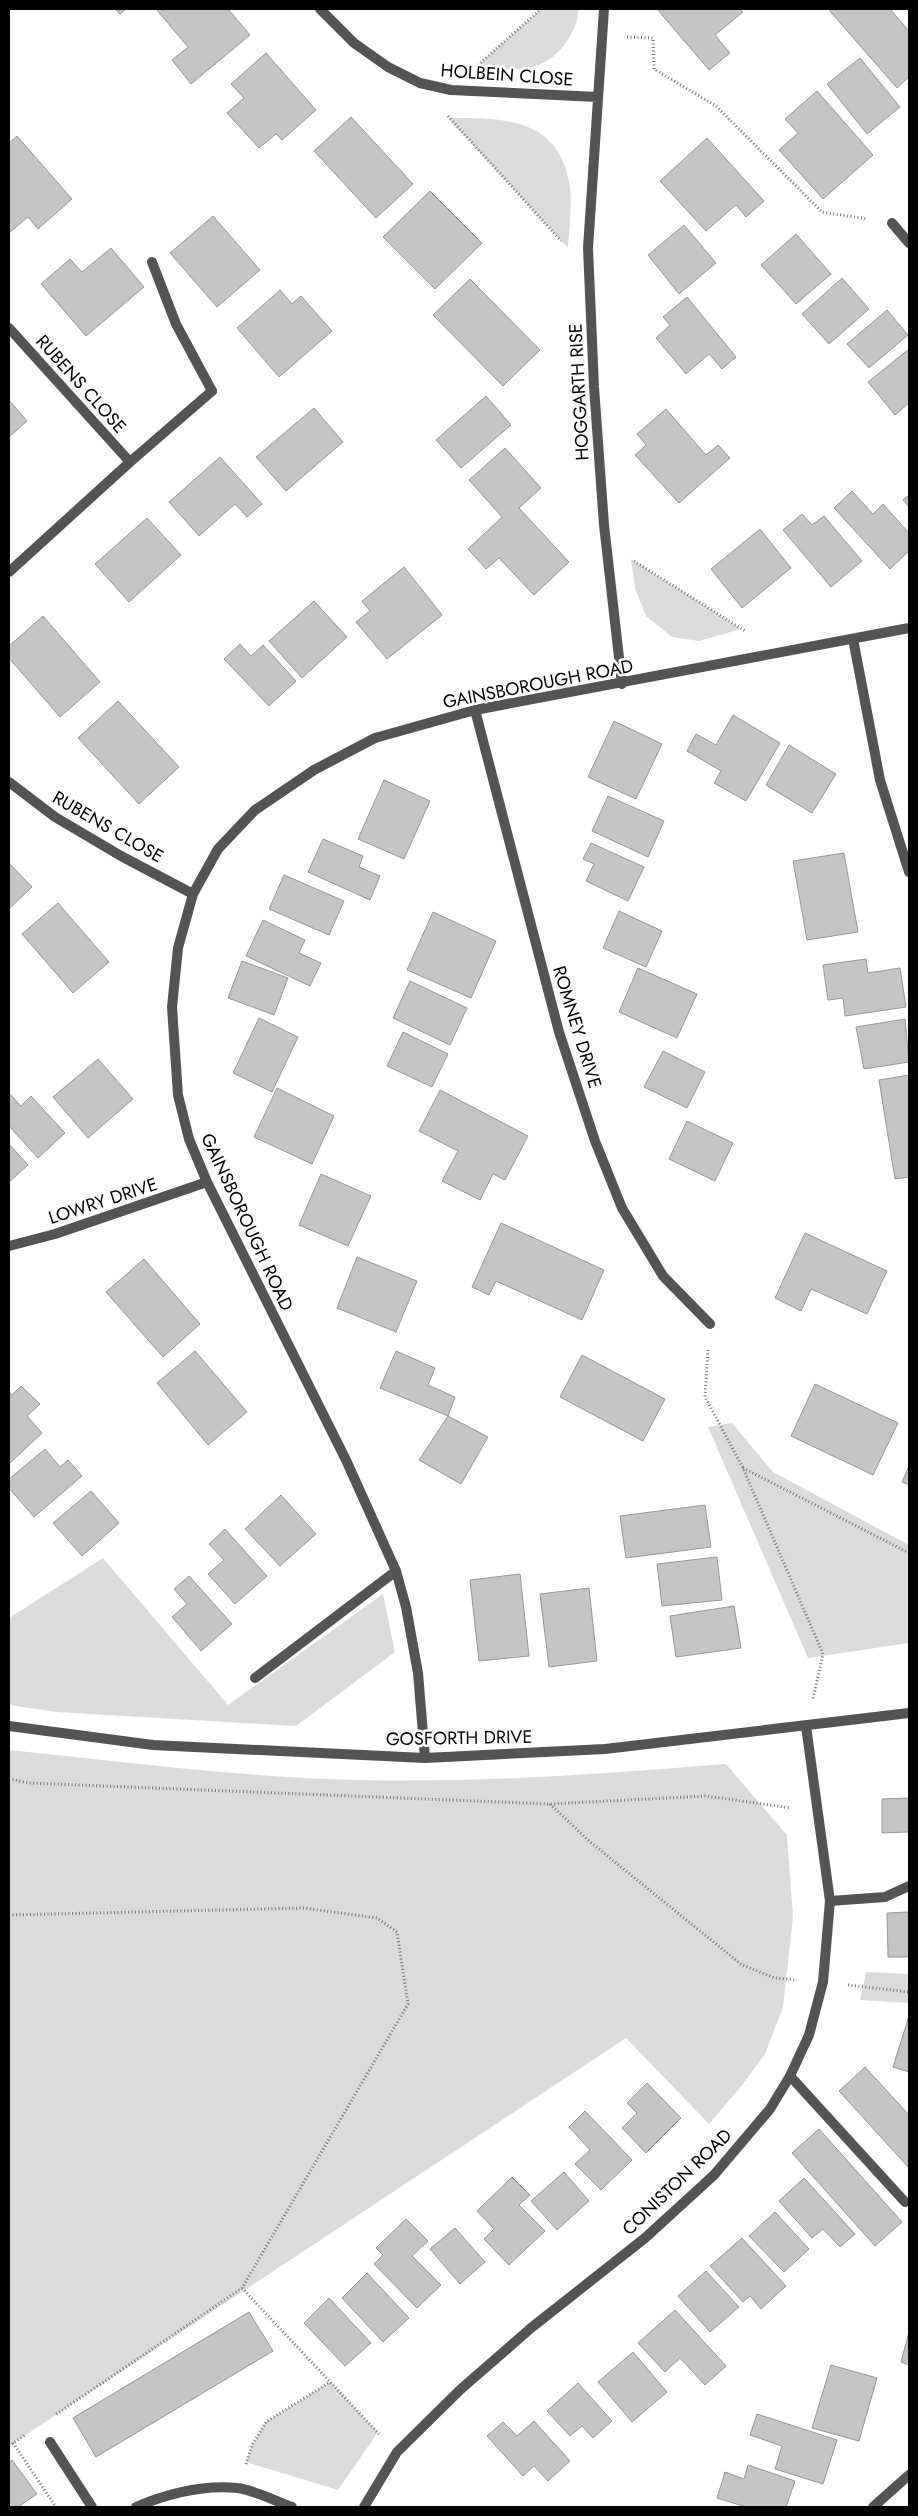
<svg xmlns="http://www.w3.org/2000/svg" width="918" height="2516" font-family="Jost,sans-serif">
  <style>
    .green { fill: #dbdbdb }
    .building { fill: #c4c4c4; stroke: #989898 }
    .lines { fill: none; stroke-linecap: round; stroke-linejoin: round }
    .path { stroke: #767676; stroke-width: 3; stroke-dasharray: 1 2.5; stroke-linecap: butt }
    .service { stroke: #545454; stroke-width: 10 }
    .minor { stroke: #545454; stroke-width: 10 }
    .tertiary { stroke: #545454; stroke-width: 10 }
    .labels { text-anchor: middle; stroke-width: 5; stroke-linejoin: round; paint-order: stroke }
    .street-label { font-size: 18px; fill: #000; stroke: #fff }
  </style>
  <rect width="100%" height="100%" fill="#fff"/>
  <path class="green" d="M541,9h37c0,14 -4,20 -11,32 -23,35 -55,28 -92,27z
    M448,118c54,0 109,-1 121,64 4,20 0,45 -1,66z
    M631,559l110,70 -42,12 -27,-4 -26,-21 -11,-28z
    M732,1423l41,49 136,73v98l-101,15 -100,-231z
    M103,1558l125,147 155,-111 12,58 -99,74 -239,-14 -48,-7v-87z
    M9,1750c115,12 231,27 347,30 124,3 247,-6 370,-16l61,71 6,82 -10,90 -18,47 -22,30 -34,40 -83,-86 -617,408z
    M866,1972l43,2v29l-49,-3z
    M330,2382l48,50 -40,58 -92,-28 6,-17 14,-23z"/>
  <path class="building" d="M115,9h11l-6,5z
    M156,9h72l22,26 -59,49 -19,-24 16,-13z
    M657,9h83l3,3 -28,23 15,18 -21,17z
    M828,9h62l19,22v46l-12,11z
    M266,53l50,57 -34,30 -6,-6 -17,14 -32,-35 17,-15 -13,-14z
    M860,58l40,49 -33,27 -40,-50z
    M817,91l56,64 -50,44 -44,-49 19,-17 -13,-14z
    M351,117l62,67 -37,34 -62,-67z
    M17,136l55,63 -34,30 -10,-12 -19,16v-90z
    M707,138l57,63 -18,16 -10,-12 -30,26 -46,-50z
    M430,191l52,52 -47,46 -52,-52z
    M213,216l47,54 -43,37 -47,-54z
    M684,225l32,38 -37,31 -31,-39z
    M796,234l35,40 -35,30 -35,-39z
    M111,248l33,39 -58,49 -45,-52 29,-25 12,13z
    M842,278l27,31 -40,35 -27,-30z
    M470,279l70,71 -37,36 -70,-71z
    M280,290l12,14 9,-8 31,35 -53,46 -42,-49z
    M687,297l49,60 -14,12 -13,-15 -23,20 -30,-36 14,-13 -7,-8z
    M887,310l21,25 -39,33 -22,-24z
    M909,349v54l-14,12 -27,-33z
    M486,396l25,29 -50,43 -25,-28z
    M9,400l18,21 -18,16z
    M314,408l29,34 -57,49 -30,-34z
    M666,409l40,46 12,-10 12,13 -51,45 -44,-48 11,-10 -9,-11z
    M505,448l36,40 -22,20 50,54 -35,33 -35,-37 -13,11 -18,-20 34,-32 -33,-37z
    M220,457l42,47 -15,13 -12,-13 -36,32 -30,-34z
    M852,491l21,23 10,-10 26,29v18l-19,18 -56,-61z
    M909,495v12l-6,-7z
    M802,514l10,11 12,-9 38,45 -31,26 -48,-57z
    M147,518l34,37 -52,47 -34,-38z
    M760,529l31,39 -49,40 -31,-39z
    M404,567l38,48 -55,44 -31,-37 14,-11 -8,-10z
    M314,601l33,36 -45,41 -33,-37z
    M43,616l57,66 -40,35 -51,-59v-12z
    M240,644l11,12 12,-11 33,36 -27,25 -45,-47z
    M118,701l61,66 -40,37 -61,-66z
    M733,715l47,28 -34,58 -32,-18 7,-12 -34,-20 9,-17 20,11z
    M614,721l48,23 -26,55 -48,-22z
    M789,745l47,29 -24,39 -46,-28z
    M384,780l46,21 -26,58 -46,-20z
    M608,796l56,25 -16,36 -56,-26z
    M323,839l40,17 -4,11 21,9 -10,24 -62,-28z
    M591,843l53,24 -16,34 -42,-20 8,-17 -11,-5z
    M844,853l14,79 -51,8 -14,-79z
    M9,863l23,24 -23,22z
    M284,875l60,26 -15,34 -60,-26z
    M58,903l51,59 -36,31 -51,-59z
    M619,911l43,20 -16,36 -43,-19z
    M433,912l63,29 -25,57 -64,-28z
    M263,920l42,20 -6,13 22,10 -11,23 -64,-30z
    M866,959l2,14 32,-5 6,39 -61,9 -2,-18 -15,2 -5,-35z
    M242,961l46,17 -14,37 -46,-17z
    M638,968l59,26 -20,44 -58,-26z
    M410,981l57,27 -17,37 -57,-27z
    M259,1018l39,19 -26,55 -39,-19z
    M905,1019l4,43 -45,7 -8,-42z
    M403,1032l45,22 -16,33 -45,-21z
    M663,1051l42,21 -18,36 -43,-21z
    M98,1059l35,40 -45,39 -35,-41z
    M909,1075v102l-14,2 -16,-99z
    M277,1088l57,28 -22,48 -58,-27z
    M440,1090l88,46 -23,44 -12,-6 -13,26 -38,-19 16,-30 -39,-20z
    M9,1093l12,13 10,-10 34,37 -27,25 -29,-32z
    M687,1121l46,22 -18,38 -46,-22z
    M9,1144l19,21 -19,17z
    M321,1174l50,22 -23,50 -49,-21z
    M501,1223l103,47 -22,50 -86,-39 -7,14 -17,-8z
    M805,1233l82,38 -20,43 -56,-25 -10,22 -26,-13z
    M357,1257l60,24 -21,51 -59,-24z
    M144,1259l56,65 -37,33 -57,-65z
    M195,1351l52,61 -39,33 -51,-62z
    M396,1351l39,17 -7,17 27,12 -7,19 -68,-28z
    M582,1355l83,44 -22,42 -83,-44z
    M815,1384l83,39 -25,52 -82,-39z
    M21,1386l19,18 -13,12 15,17 -33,31v-72l3,3z
    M448,1416l40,21 -27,47 -42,-24z
    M45,1449l15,18 8,-7 14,16 -48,41 -25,-29v-9z
    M909,1466v19l-7,-3z
    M91,1491l28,32 -37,33 -29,-33z
    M281,1495l35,39 -36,32 -35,-37z
    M705,1505l6,42 -85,11 -6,-42z
    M225,1529l42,47 -32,28 -27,-30 16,-14 -15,-16z
    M717,1557l5,43 -60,6 -5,-42z
    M520,1574l9,82 -50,5 -9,-81z
    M189,1576l43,48 -31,27 -29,-34 15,-13 -13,-15z
    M589,1588l8,73 -48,6 -9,-73z
    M734,1606l7,42 -65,9 -6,-41z
    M909,1798v34l-27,1v-34z
    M909,1912v45h-21l-1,-44z
    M909,2016v56l-16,-5z
    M865,2067l44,48v53l-70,-77z
    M647,2083l34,35 -35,35 -24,-25 15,-15 -10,-10z
    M585,2111l47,49 -31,30 -26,-26 15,-14 -21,-23z
    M819,2129l83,93 -27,24 -83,-93z
    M564,2172l25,29 -32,29 -26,-29z
    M512,2177l18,18 -11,10 26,26 -36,34 -25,-26 10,-10 -17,-18z
    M804,2178l51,56 -15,13 -17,-18 -11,9 -33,-37z
    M775,2212l34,37 -25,23 -35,-36z
    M406,2219l22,22 -16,15 29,29 -24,23 -43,-44 9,-9 -7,-7z
    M455,2228l30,34 -25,22 -30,-35z
    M742,2238l44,48 -25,23 -11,-13 -7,6 -33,-36z
    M706,2271l33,36 -29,25 -32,-36z
    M367,2273l42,45 -26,24 -41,-44z
    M329,2298l42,45 -26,23 -41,-43z
    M675,2310l51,56 -21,19 -25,-27 -15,14 -27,-29z
    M249,2312l24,39 -177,106 -23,-39z
    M909,2332v33l-8,-3z
    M633,2352l34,40 -35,30 -34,-40z
    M831,2365l46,13 -18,63 -47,-13z
    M578,2383l34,38 -19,17 -11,-12 -12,10 -23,-25z
    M757,2414l80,26 -14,44 -48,-15 7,-23 -32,-11z
    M534,2421l36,40 -22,20 -14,-15 -11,10 -36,-40 16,-14 14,14z
    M12,2460l25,34 -19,13h-9v-44z
    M748,2465l47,16 -9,26h-40l-29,-9 8,-26 19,7z"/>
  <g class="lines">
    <path class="path" d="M627,37l26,1 1,31 62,37 106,106 45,7
      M478,65l63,-56
      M448,116l113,125
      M634,561l111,70
      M708,1350l-3,47 38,71 80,186 -10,45
      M743,1468l166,85
      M9,1779l20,4 521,21 156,-8 85,12
      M550,1804l39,37 153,124 33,13 22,2
      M9,1915l295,-7 73,10 20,14 11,72 -166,284 -187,127
      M848,1985l61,7
      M242,2288l137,146
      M13,2443l43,64
      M9,2446l16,-11
      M246,2464l6,-19 14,-23 64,-40"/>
    <path class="service" d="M152,262l24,62 36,67
      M255,1678l141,-107
      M830,1901l55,-4 24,-11
      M790,2076l115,126
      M50,2442l42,65"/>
    <path class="minor" d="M320,9l34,34 34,24 32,16 31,7 147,7
      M604,9l-16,239 6,139 10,138 18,159
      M892,223l17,20
      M9,328l121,134
      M9,572l121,-110 82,-71
      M853,639l27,141 29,92
      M475,710l84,322 36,109 27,67 41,68 47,48
      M9,782l46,35 66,39 72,38
      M9,1246l46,-12 152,-52
      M425,1758l-7,-85 -12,-66 -10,-36 -50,-111 -139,-278 -18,-43 -11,-44 -6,-88 6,-59 15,-54 25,-45 37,-39 59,-40 61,-32 100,-28 434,-82
      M136,2507c31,-13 68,-22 101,-19 18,2 38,13 55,19
      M364,2507l33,-55 64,-63 70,-61 114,-90 69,-63 56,-66 20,-33 19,-41 14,-53 7,-81 -24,-175
      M873,2507l36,-32"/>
    <path class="tertiary" d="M9,1726l144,19 272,13 180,-9 304,-36"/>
  </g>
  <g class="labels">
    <g class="street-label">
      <text transform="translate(507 75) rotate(4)" y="6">HOLBEIN CLOSE</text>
      <text transform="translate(81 384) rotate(48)" y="6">RUBENS CLOSE</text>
      <text transform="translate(579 392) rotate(-93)" y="6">HOGGARTH RISE</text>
      <text transform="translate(538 684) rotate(-11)" y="6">GAINSBOROUGH ROAD</text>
      <text transform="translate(108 827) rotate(30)" y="6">RUBENS CLOSE</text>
      <text transform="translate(577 1027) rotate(73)" y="6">ROMNEY DRIVE</text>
      <text transform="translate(103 1201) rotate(-18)" y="6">LOWRY DRIVE</text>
      <text transform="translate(247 1222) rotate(65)" y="6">GAINSBOROUGH ROAD</text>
      <text transform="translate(459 1738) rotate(-1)" y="6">GOSFORTH DRIVE</text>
      <text transform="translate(677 2182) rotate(-44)" y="6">CONISTON ROAD</text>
    </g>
  </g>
  <rect width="918" height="2516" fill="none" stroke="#000000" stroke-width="20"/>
</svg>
